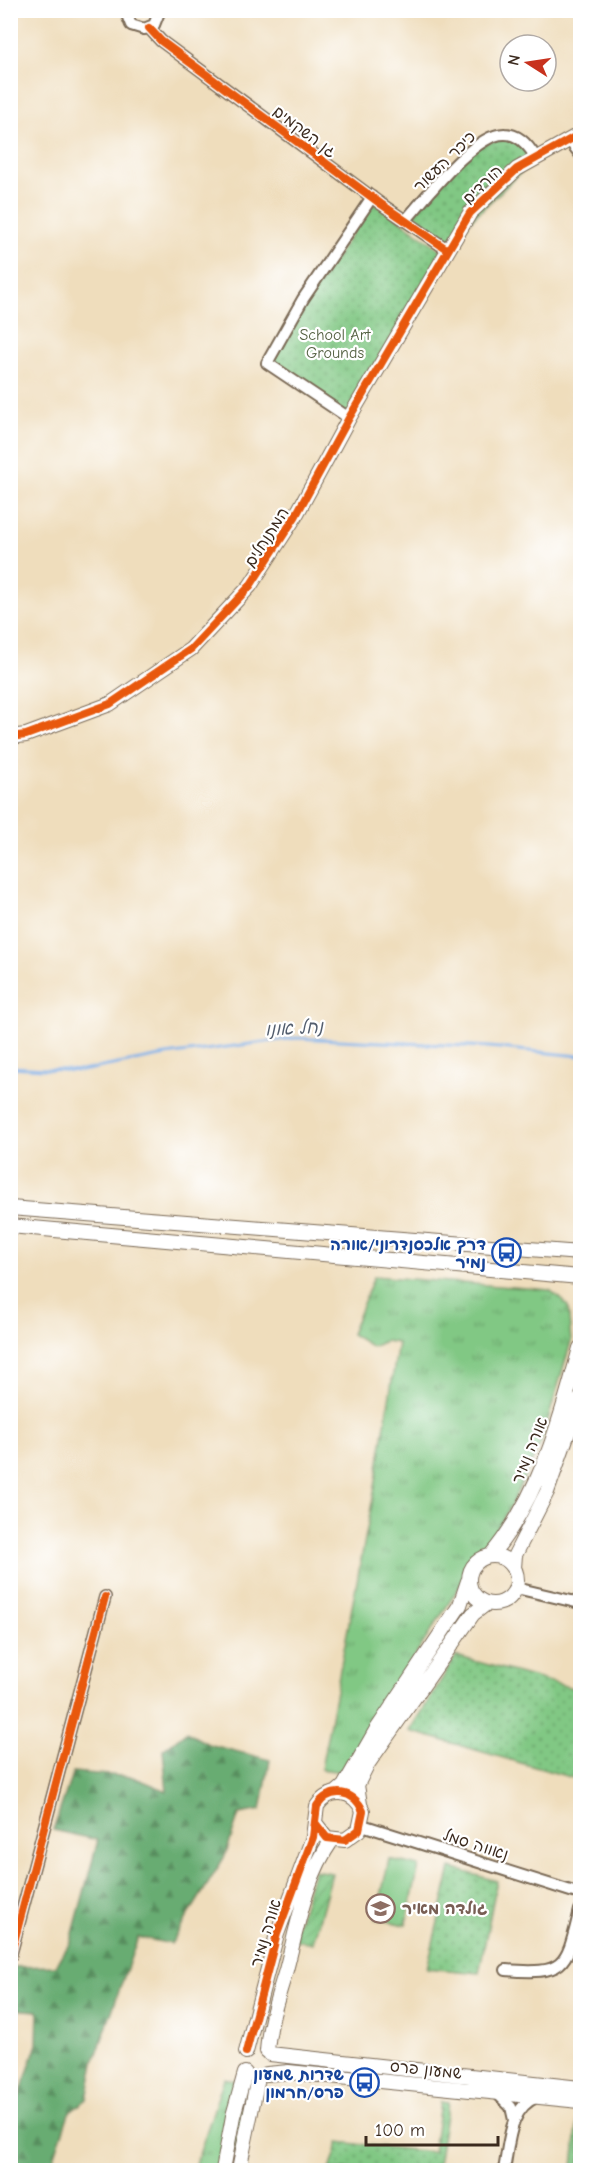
<svg xmlns="http://www.w3.org/2000/svg" width="591" height="2181" font-family="'Comic Neue','Playpen Sans Hebrew',sans-serif">
  <style>
    .grass { fill: url(#grass-tufts); stroke: #5e7951; stroke-width: 1.5 }
    .forest { fill: url(#forest-firs); stroke: #526b48; stroke-width: 1.5 }
    .park { fill: url(#park-dots); stroke: #5e7951; stroke-width: 1.5 }
    .garden { fill: url(#garden-furrows); stroke: #5e7951; stroke-width: 1.5 }
    .pitch { fill: #81c884; stroke: #5e7951; stroke-width: 1.5 }
    .lines { fill: none; stroke-linecap: round; stroke-linejoin: round }
    .stream { stroke: #78ace5; stroke-width: 3 }
    .street-casing { stroke: #7a6955; stroke-width: 14 }
    .secondary-casing { stroke: #7a6955; stroke-width: 16 }
    .street { stroke: #fff; stroke-width: 10 }
    .secondary { stroke: #fff; stroke-width: 14 }
    .cycleway-casing { stroke: #fff; stroke-width: 11 }
    .cycleway { stroke: #e8590c; stroke-width: 8 }
    .labels { text-anchor: middle; stroke-width: 4.5; stroke-linejoin: round; paint-order: stroke }
    .street-label { font-size: 16px; fill: #3b2a1e; stroke: #fff }
    .park-label { font-size: 16px; fill: #546142; stroke: #fff }
    .transit-label { font-size: 16px; font-weight: bold; fill: #164399; stroke: #fff; text-anchor: end }
    .education-label { font-size: 16px; font-weight: bold; fill: #785e54; stroke: #fff; text-anchor: start }
    .water-label { font-size: 18px; font-style: italic; fill: #535e6e; stroke: #fff }
  </style>
  <defs>
    <pattern id="grass-tufts" width="24" height="20" patternUnits="userSpaceOnUse" patternTransform="scale(1.5)"><rect width="24" height="20" fill="#81c884"/><path d="M3 7l-1-3M5 7V3M7 7l1-3M15 17l-1-3M17 17v-4M19 17l1-3" fill="none" stroke="#6ba36b"/></pattern>
    <pattern id="forest-firs" width="22" height="20" patternUnits="userSpaceOnUse" patternTransform="scale(1.5)"><rect width="22" height="20" fill="#68ac72"/><path d="M5 1l3.5 6h-7zM16 11l3.5 6h-7z" fill="#578c5d"/></pattern>
    <pattern id="park-dots" width="8" height="8" patternUnits="userSpaceOnUse" patternTransform="scale(1.5)"><rect width="8" height="8" fill="#81c884"/><path d="M2 2h.1M6 6h.1" fill="none" stroke="#6ba36b" stroke-width="1.8" stroke-linecap="round"/></pattern>
    <pattern id="garden-furrows" width="10" height="10" patternUnits="userSpaceOnUse" patternTransform="scale(1.5)"><rect width="10" height="10" fill="#81c884"/><path d="M-1 1l2-2M0 10L10 0M9 11l2-2" fill="none" stroke="#6ba36b"/></pattern>
  </defs>
  <rect width="100%" height="100%" fill="#fff"/>
  <filter id="ink" filterUnits="userSpaceOnUse"><feTurbulence type="fractalNoise" baseFrequency=".0167" numOctaves="2"/><feDisplacementMap in="SourceGraphic" scale="12" xChannelSelector="R" yChannelSelector="G"/><feConvolveMatrix kernelMatrix="1 2 1 2 8 2 1 2 1" color-interpolation-filters="sRGB"/></filter>
  <filter id="wash" filterUnits="userSpaceOnUse"><feTurbulence type="fractalNoise" baseFrequency=".008" numOctaves="4" result="noise"/><feDisplacementMap in="SourceGraphic" scale="24" xChannelSelector="R" yChannelSelector="G"/><feGaussianBlur stdDeviation="1.35" result="paint"/><feColorMatrix in="noise" values="0 0 0 0 0 0 0 0 0 0 0 0 0 0 0 0 0 1.4 0 .05"/><feComposite in="paint" operator="in"/></filter>
  <g filter="url(#wash)">
    <rect width="100%" height="100%" fill="#efddbc"/>
    <path class="grass" d="M374,1276l176,14 18,16 3,36 -30,101 -32,66 -168,263 -20,-3 54,-282 23,-144 -13,-2 -13,6 -21,-13z
      M224,2078l28,6 -20,86h-38z"/>
    <path class="forest" d="M186,1732l22,12 62,16 -9,50 -22,4 -14,42 -54,88 -33,-7 -44,125 -7,37 -18,14 -19,57h-39v-49l26,-77 1,-33 -27,-2v-27l3,-15 42,-1 15,-25 27,-101 -45,-10 20,-58 60,5 34,14 -4,-41z"/>
    <path class="park" d="M513,135l23,23 -89,85 -38,-24 65,-71z
      M373,201l71,51 -95,166 -82,-55z
      M456,1656l124,34v90l-170,-49z
      M451,1868l46,13 -18,92 -52,-5z
      M440,2102l8,1 -11,67h-107l9,-28 94,10z
      M578,2117h2v53h-12l1,-3h4z"/>
    <path class="garden" d="M314,1870l18,3 -19,70 -20,-3z"/>
    <path class="pitch" d="M389,1859l30,7 -13,59 -30,-6z"/>
    <g class="lines">
      <path class="stream" d="M10,1067l71,4 85,-16 130,-17 193,9 91,9"/>
    </g>
  </g>
  <g filter="url(#ink)">
    <g class="lines">
      <defs>
        <path id="street" d="M125,10l6,15 13,4 10,-4 6,-15
          M149,28l12,13 220,163 67,46
          M569,140l11,14
          M405,221c20,-22 69,-88 100,-87 14,0 24,12 31,24
          M349,418l-82,-55 36,-64 69,-102
          M516,1588l64,15
          M362,1825l218,69
          M10,1957l95,-360
          M506,1970c61,5 60,-4 74,-60
          M497,2093l14,14 3,13
          M504,2170c5,-25 5,-63 33,-73"/>
        <path id="secondary" d="M10,737l16,-2 84,-31 81,-55 59,-63 45,-69 54,-99 121,-205 47,-44 63,-35
          M10,1208l570,45
          M10,1226l570,51
          M491,1555c48,-57 70,-136 89,-207
          M469 1580a24 24 0 1 1 48 0a24 24 0 1 1-48 0Z
          M514,1568l1,-13 32,-63 33,-93
          M337,1792l7,-6 31,-54 85,-127 8,-24
          M360,1804l-3,-19 10,-20 106,-151 13,-10
          M267,2051c2,-29 11,-54 19,-81 12,-45 19,-92 46,-130
          M246,2052l31,-118 36,-97 4,-31c13,-20 37,-16 46,5l-4,19 -14,10 -18,-2 -11,-14
          M270,2054l310,34
          M267,2074l22,-2 291,29
          M223,2170l10,-54 12,-43
          M239,2170l19,-92"/>
      </defs>
      <use href="#street" class="street-casing"/>
      <use href="#secondary" class="secondary-casing"/>
      <use href="#street" class="street"/>
      <use href="#secondary" class="secondary"/>
      <defs>
        <path id="cycleway" d="M149,28l12,13 220,163 67,46
          M10,737l16,-2 84,-31 81,-55 59,-63 45,-69 54,-99 121,-205 47,-44 63,-35
          M10,1957l95,-360
          M246,2052l31,-118 36,-97 4,-31c13,-20 37,-16 46,5l-4,19 -14,10 -18,-2 -11,-14"/>
      </defs>
      <use href="#cycleway" class="cycleway-casing"/>
      <use href="#cycleway" class="cycleway"/>
    </g>
  </g>
  <defs>
    <symbol id="bus-ring" viewBox="-11 -11 22 22"><circle r="9.5" fill="#fff" stroke="#1a4fb4" stroke-width="1.5"/><path d="M-5-6H5V4H4V6H2V4H-2V6H-4V4H-5ZM-3.5-4V0h7V-4ZM-3.5 1.2v1.5H-2V1.2ZM2 1.2v1.5H3.5V1.2Z" fill="#1a4fb4"/></symbol>
    <symbol id="school-ring" viewBox="-11 -11 22 22"><circle r="9.5" fill="#fff" stroke="#8d6e63" stroke-width="1.5"/><path d="M0-5L7-2L0 1L-7-2ZM-4 1L0 2.5L4 1V4Q0 6-4 4Z" fill="#8d6e63"/></symbol>
  </defs>
  <g fill-rule="evenodd">
    <use href="#bus-ring" x="490" y="1236" width="33" height="33"/>
    <use href="#school-ring" x="364" y="1892" width="33" height="33"/>
    <use href="#bus-ring" x="348" y="2066" width="33" height="33"/>
  </g>
  <g class="labels">
    <g class="street-label">
      <text transform="translate(305 131) rotate(37)" y="6">גן השקמים</text>
      <text transform="translate(444 161) rotate(-44)" y="6">כיכר העשור</text>
      <text transform="translate(482 184) rotate(-44)" y="6">הורדים</text>
      <text transform="translate(266 537) rotate(-57)" y="6">המתנחלים</text>
      <text transform="translate(529 1450) rotate(-68)" y="6">אורה נמיר</text>
      <text transform="translate(476 1844) rotate(18)" y="6">נאווה סמל</text>
      <text transform="translate(265 1933) rotate(-73)" y="6">אורה נמיר</text>
      <text transform="translate(426 2069) rotate(6)" y="6">שמעון פרס</text>
    </g>
    <g class="park-label">
      <text x="335" y="340">School Art<tspan x="335" dy="18">Grounds</tspan></text>
    </g>
    <g class="transit-label">
      <text x="486" y="1250">דרך אלכסנדרוני/אורה<tspan x="486" dy="18">נמיר</tspan></text>
      <text x="344" y="2080">שדרות שמעון<tspan x="344" dy="18">פרס/חרמון</tspan></text>
    </g>
    <g class="education-label">
      <text x="402" y="1914">גולדה מאיר</text>
    </g>
    <g class="water-label">
      <text transform="translate(294 1028) rotate(-3)" y="6">נחל אונו</text>
    </g>
  </g>
  <rect width="591" height="2181" fill="none" stroke="#fff" stroke-width="36"/>
  <g transform="translate(528 63) rotate(282)"><circle r="28" fill="#ffffff" stroke="#b1aaa5" stroke-width="1.5"/>
  <path d="M0-4.5L10 22L0 15L-10 22Z" fill="#c8321e"/>
  <text y="-9" font-size="16" font-weight="bold" text-anchor="middle" fill="#3b2a1e">N</text>
  </g>
  <path d="M366 2136v9h132v-9" fill="none" stroke="#3b2a1e" stroke-width="3"/>
  <text x="375" y="2136" font-size="18" fill="#3b2a1e" stroke="#ffffff" stroke-width="4.5" paint-order="stroke">100 m</text>
</svg>
